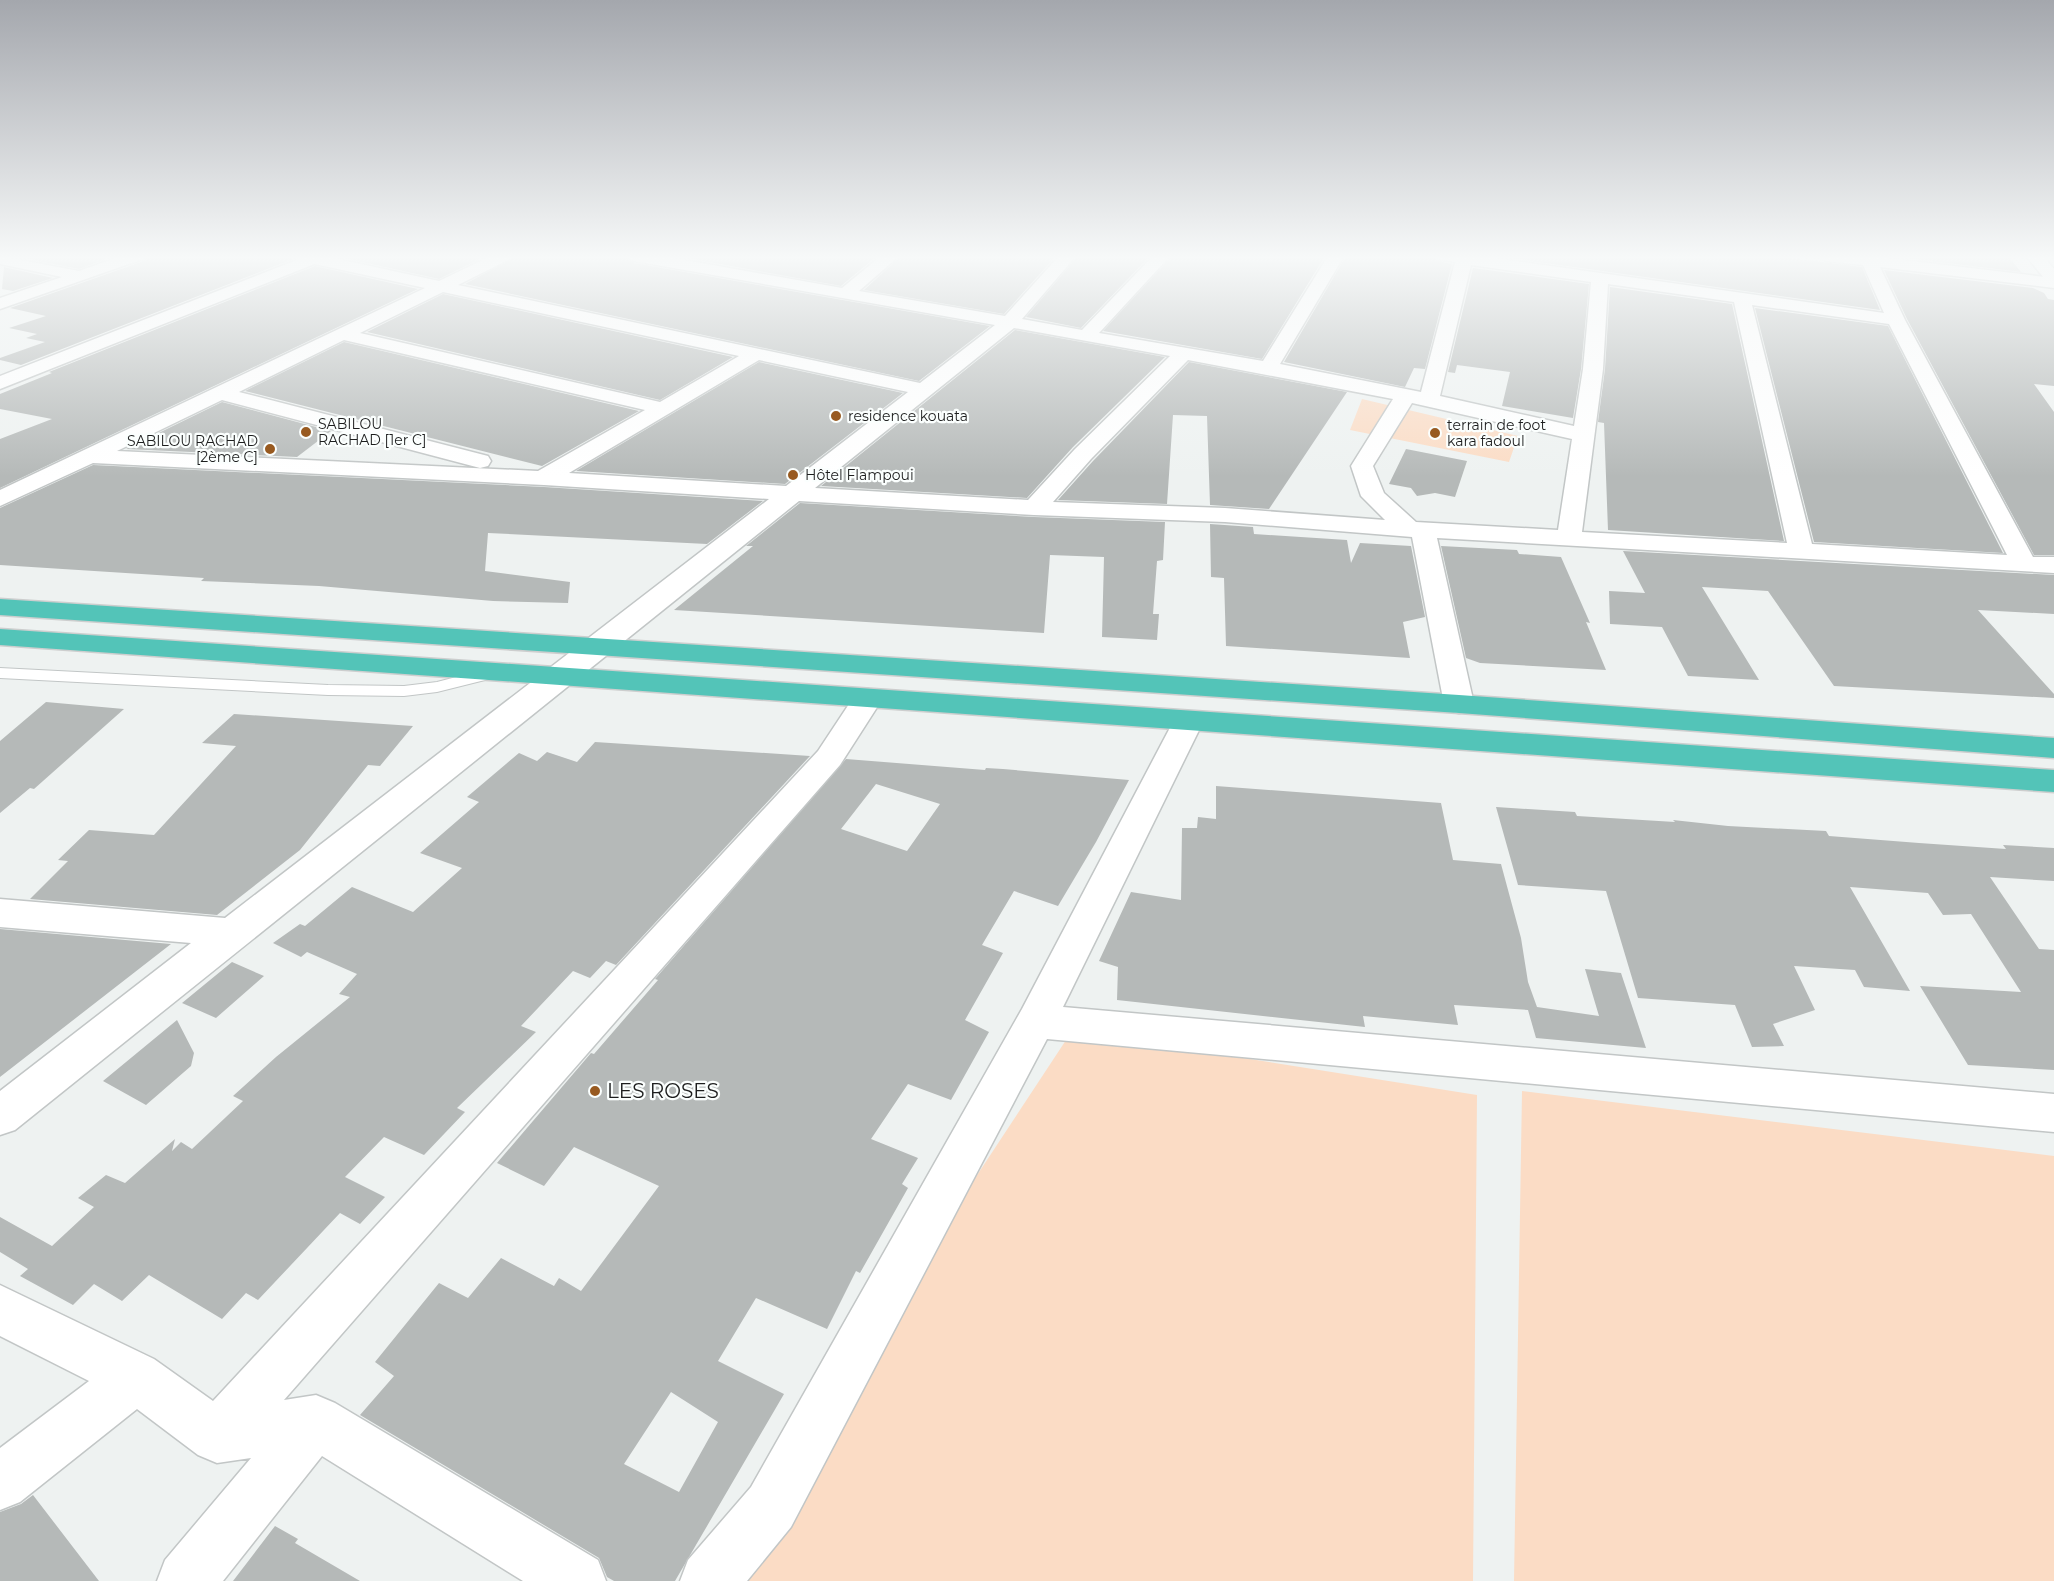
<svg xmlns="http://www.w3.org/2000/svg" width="2054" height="1581" font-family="Montserrat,sans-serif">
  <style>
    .green { fill: #fbdcc5 }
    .building { fill: #b5b9b8; fill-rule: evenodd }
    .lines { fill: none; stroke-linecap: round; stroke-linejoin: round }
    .service-casing { stroke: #c2c6c6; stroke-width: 2 }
    .minor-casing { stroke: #c2c6c6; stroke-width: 3 }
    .tertiary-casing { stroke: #c2c6c6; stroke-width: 3 }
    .trunk-casing { stroke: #cdcece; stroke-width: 3 }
    .service { fill: #fff; fill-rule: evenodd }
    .minor { fill: #fff; fill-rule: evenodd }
    .tertiary { fill: #fff; fill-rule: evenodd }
    .trunk { fill: #53c4b8; fill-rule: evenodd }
    .poi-dot { fill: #985a20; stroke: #fbfffe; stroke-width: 2 }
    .labels { text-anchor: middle; stroke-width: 4.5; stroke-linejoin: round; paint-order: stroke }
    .far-poi-label { font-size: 14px; fill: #1d1e1e; stroke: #fbfffe; text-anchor: start }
    .near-poi-label { font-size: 20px; fill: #1d1e1e; stroke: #fbfffe; text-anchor: start }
  </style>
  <rect width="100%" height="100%" fill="#eef2f1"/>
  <path class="green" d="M1362,399l156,37 -9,26 -159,-32z
    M1072,1031l405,64 -4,486h-731l-25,-11z
    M1522,1091l532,65v425h-540z"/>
  <path class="building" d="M13,256h101l-35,13z
    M147,256h144l2,3 -272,106 -21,-5v-2l45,-16 -19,-4 11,-4 -28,-6 37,-12 -36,-8 134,-47z
    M335,256h133l14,2 -43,21z
    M517,256h107l10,7 356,63 -71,55 -454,-97z
    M676,256h201l-36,30z
    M901,256h155l-52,58 -140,-24z
    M1078,256h72l-69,72 -55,-11z
    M1172,256h153l-63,103 -159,-28z
    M1346,256h88l4,5 14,3 -27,105 -11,-1 -9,19 -121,-25z
    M1496,256h278l88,11 18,43z
    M1889,256h119l13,16z
    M315,266l103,23 -418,199v-49l52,-20 -52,-10v-15l52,-21 -3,-1z
    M4,267l49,11 -40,13 -11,-2z
    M1473,268l116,16 -8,85 -8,49 -71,-12 8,-34 -53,-7 -2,8 -7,-1z
    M1884,270l149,18 11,5 4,6 6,1v86l-20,-2 20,28v143h-20l-127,-236z
    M1610,287l122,17 52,237 -176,-11 -4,-107 -6,-1 7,-53z
    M443,294l290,63 -73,43 -293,-68z
    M1755,308l133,18 115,227 -189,-11z
    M1015,330l150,27 -92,90 -46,51 -206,-12z
    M344,342l295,69 -97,55 -297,-75z
    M759,362l144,31 -118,91 -209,-13z
    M1189,362l158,30 -78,117 -59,-4 -3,-89 -34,-1 -6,89 -109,-4 35,-39z
    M222,402l109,29 -34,26 -171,-8z
    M1406,449l61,12 -12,36 -20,-4 -18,3 -6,-8 -22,-4z
    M93,465l451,22 219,14 -56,43 -219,-11 -3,38 85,11 -2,21 -75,-2 -174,-15 -118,-5 3,-3 -204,-13v-57z
    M800,503l234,14 131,5 -2,38 -6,1 -4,53h6l-2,26 -55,-3 2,-80 -54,-2 -6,78 -370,-23 79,-64h-7z
    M1210,524l43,3 1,7 93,6 4,23 9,-20 51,3 14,71 -22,5 7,36 -184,-12 -2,-68 -13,-1z
    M1441,546l76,4 2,4 42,3 29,66 -4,-1 20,48 -126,-7 -14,-5z
    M1623,551l431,24v39l-76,-4 76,84v4l-220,-12 -66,-95 -66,-4 57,93 -71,-4 -26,-49 -52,-3 -1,-33 36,2z
    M46,702l78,7 -90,80 -4,-1 -30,25v-72z
    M234,714l179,12 -33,40 -12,-1 -68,85 -83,65 -187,-16 38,-38 -10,-1 31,-30 65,5 82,-89 -34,-3z
    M595,742l215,14 -194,209 -10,-4 -16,17 -17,-7 -52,55 15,6 -79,76 8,4 -41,43 -40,-18 -39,40 40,20 -25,27 -20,-11 -82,87 -12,-7 -24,26 -73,-44 -27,26 -28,-17 -21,21 -53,-29 8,-7 -28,-17v-35l52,29 42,-39 -16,-9 28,-23 19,8 50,-44 -3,12 9,-9 11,7 51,-48 -10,-5 43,-39 74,-60 -11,-3 18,-20 -50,-22 -6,5 -28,-14 27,-19 5,2 47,-39 61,25 49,-44 -42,-15 59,-51 -12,-5 52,-44 18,8 10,-9 30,10z
    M846,759l139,11 1,-2 17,1 126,11 -33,62 -38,64 -44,-15 -32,54 21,8 -38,67 24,12 -38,68 -43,-16 -37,55 47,19 -16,26 6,4 -48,85 -4,-2 -29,58 -71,-31 -38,63 66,33 -109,187h-61l-7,-4 -8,-19 -239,-143 34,-39 -19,-14 64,-79 29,15 33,-40 53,28 5,-8 22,13 78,-105 -85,-39 -30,39 -47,-23 94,-110 3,1 64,-74 -3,-1zM876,784l64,20 -33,47 -66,-22zM671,1392l47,30 -39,70 -55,-28z
    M1216,786l225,17 12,57 48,4 20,74 7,44 9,25 62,9 -14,-47 36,4 25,75 -110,-10 -8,-28 -74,-5 4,20 -95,-9 2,11 -248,-27 1,-33 -19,-6 32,-69 50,8 1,-72h15l1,-11 18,2z
    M1496,807l79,5 2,4 98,6 -2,-2 55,6 98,5 3,5 90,7 87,6 -3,-4 51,3v33l-64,-4 49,72 15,1v120l-86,-5 -48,-79 101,6 -50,-78 -28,1 -15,-22 -78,-6 60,104 -46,-4 -9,-17 -61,-4 21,44 -42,14 11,22 -32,1 -17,-42 -97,-7 -32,-107 -88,-6z
    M0,929l171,15 -171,133z
    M232,962l32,14 -48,42 -34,-15z
    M177,1020l17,33 -3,13 -45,39 -43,-24z
    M33,1495l66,86h-99v-69l21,-8z
    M275,1526l23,13 -3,4 65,38h-127z"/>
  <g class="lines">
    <defs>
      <path id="service" d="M495,667l6,1 3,4 -3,4 -64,16 -33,4 -76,-1 -328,-17v-10l328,17 76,1 33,-4z"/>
      <path id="minor" d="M0,256l79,15 42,-15h24l-2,3 -143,50v-11l62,-21 -62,-13z
        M293,256h31l115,25 52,-25h21l-2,3 -52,26 462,98 75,-58 -361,-64 -8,-5h36l180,32 39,-32h18l-40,35 146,25 54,-60h17l-54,63 60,11 71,-74h17l-71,77 164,28 65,-105h16l-64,108 141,28 34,-130 -17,-3 -2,-3h43l405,57 -21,-48 -37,-4 -8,-5h51l185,22v10l-174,-21 25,53 128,237h21v16l-617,-35 37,166 -4,7 -11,2 -11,-2 -4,-7 -32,-167 -187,-15 -191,-7 -235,-14 -784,629 -15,5v-44l191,-148 -191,-16v-28l225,19 544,-419 -225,-14 -451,-22 -93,43v-16l425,-202 -124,-27zM1471,265l120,17 -8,87 -9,57 -134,-30zM1608,284l126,18 53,241 -205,-11 21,-163zM443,292l296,64 -79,46 -300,-69zM1752,305l137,19 118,231 -195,-11zM1014,328l156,28 -95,93 -47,51 -213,-12zM344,340l301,70 -107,61 -421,-20 105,-51 258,68 8,-2 3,-5 -3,-5 -249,-64zM759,360l149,32 -122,94 -217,-13zM1188,360l205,39 -42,67 10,30 24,24 -160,-12 -172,-6 38,-43zM1412,403l160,36 -14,91 -142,-8 -32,-29 -11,-27z
        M868,689l11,3 4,6 -43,67 -556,635 32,-5 19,8 263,157 8,21h-83l-201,-125 -99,125h-66l8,-21 86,-102 -34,5 -19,-8 -61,-46 -117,93 -20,8v-62l89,-67 -89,-45v-51l154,74 59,42 605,-650 39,-59z
        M1188,712l11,3 4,7 -140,285 991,87v38l-1007,-93 -256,488 -44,54h-67l8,-21 63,-73 271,-478 151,-287 4,-7z"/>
      <path id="tertiary" d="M307,256h22l-2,3 -327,130v-13z
        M2026,256h17l11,13v15l-6,-1z"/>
      <path id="trunk" d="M0,599l1459,96 595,43v20l-595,-45 -1459,-98z
        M0,629l2054,141v22l-2054,-147z"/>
    </defs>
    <use href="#service" class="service-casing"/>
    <use href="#minor" class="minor-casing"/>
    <use href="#tertiary" class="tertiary-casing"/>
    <use href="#trunk" class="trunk-casing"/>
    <use href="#service" class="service"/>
    <use href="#minor" class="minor"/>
    <use href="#tertiary" class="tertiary"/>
    <use href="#trunk" class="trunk"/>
  </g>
  <linearGradient id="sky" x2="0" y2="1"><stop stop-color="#a4a7ad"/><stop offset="0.54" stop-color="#f7f9f9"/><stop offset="1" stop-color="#f7f9f9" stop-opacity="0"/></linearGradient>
  <rect width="2054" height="477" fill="url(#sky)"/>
  <g class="poi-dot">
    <circle cx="836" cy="416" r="6"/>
    <circle cx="306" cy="432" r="6"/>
    <circle cx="1435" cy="433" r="6"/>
    <circle cx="270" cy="449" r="6"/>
    <circle cx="793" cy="475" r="6"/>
    <circle cx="595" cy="1091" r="6"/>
  </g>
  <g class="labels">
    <g class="far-poi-label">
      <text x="848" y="421">residence kouata</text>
      <text x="318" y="429">SABILOU<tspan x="318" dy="16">RACHAD [1er C]</tspan></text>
      <text x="1447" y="430">terrain de foot<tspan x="1447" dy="16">kara fadoul</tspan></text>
      <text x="258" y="446" text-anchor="end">SABILOU RACHAD<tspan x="258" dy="16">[2ème C]</tspan></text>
      <text x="805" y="480">Hôtel Flampoui</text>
    </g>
    <g class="near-poi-label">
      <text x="607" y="1098">LES ROSES</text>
    </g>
  </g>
</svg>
